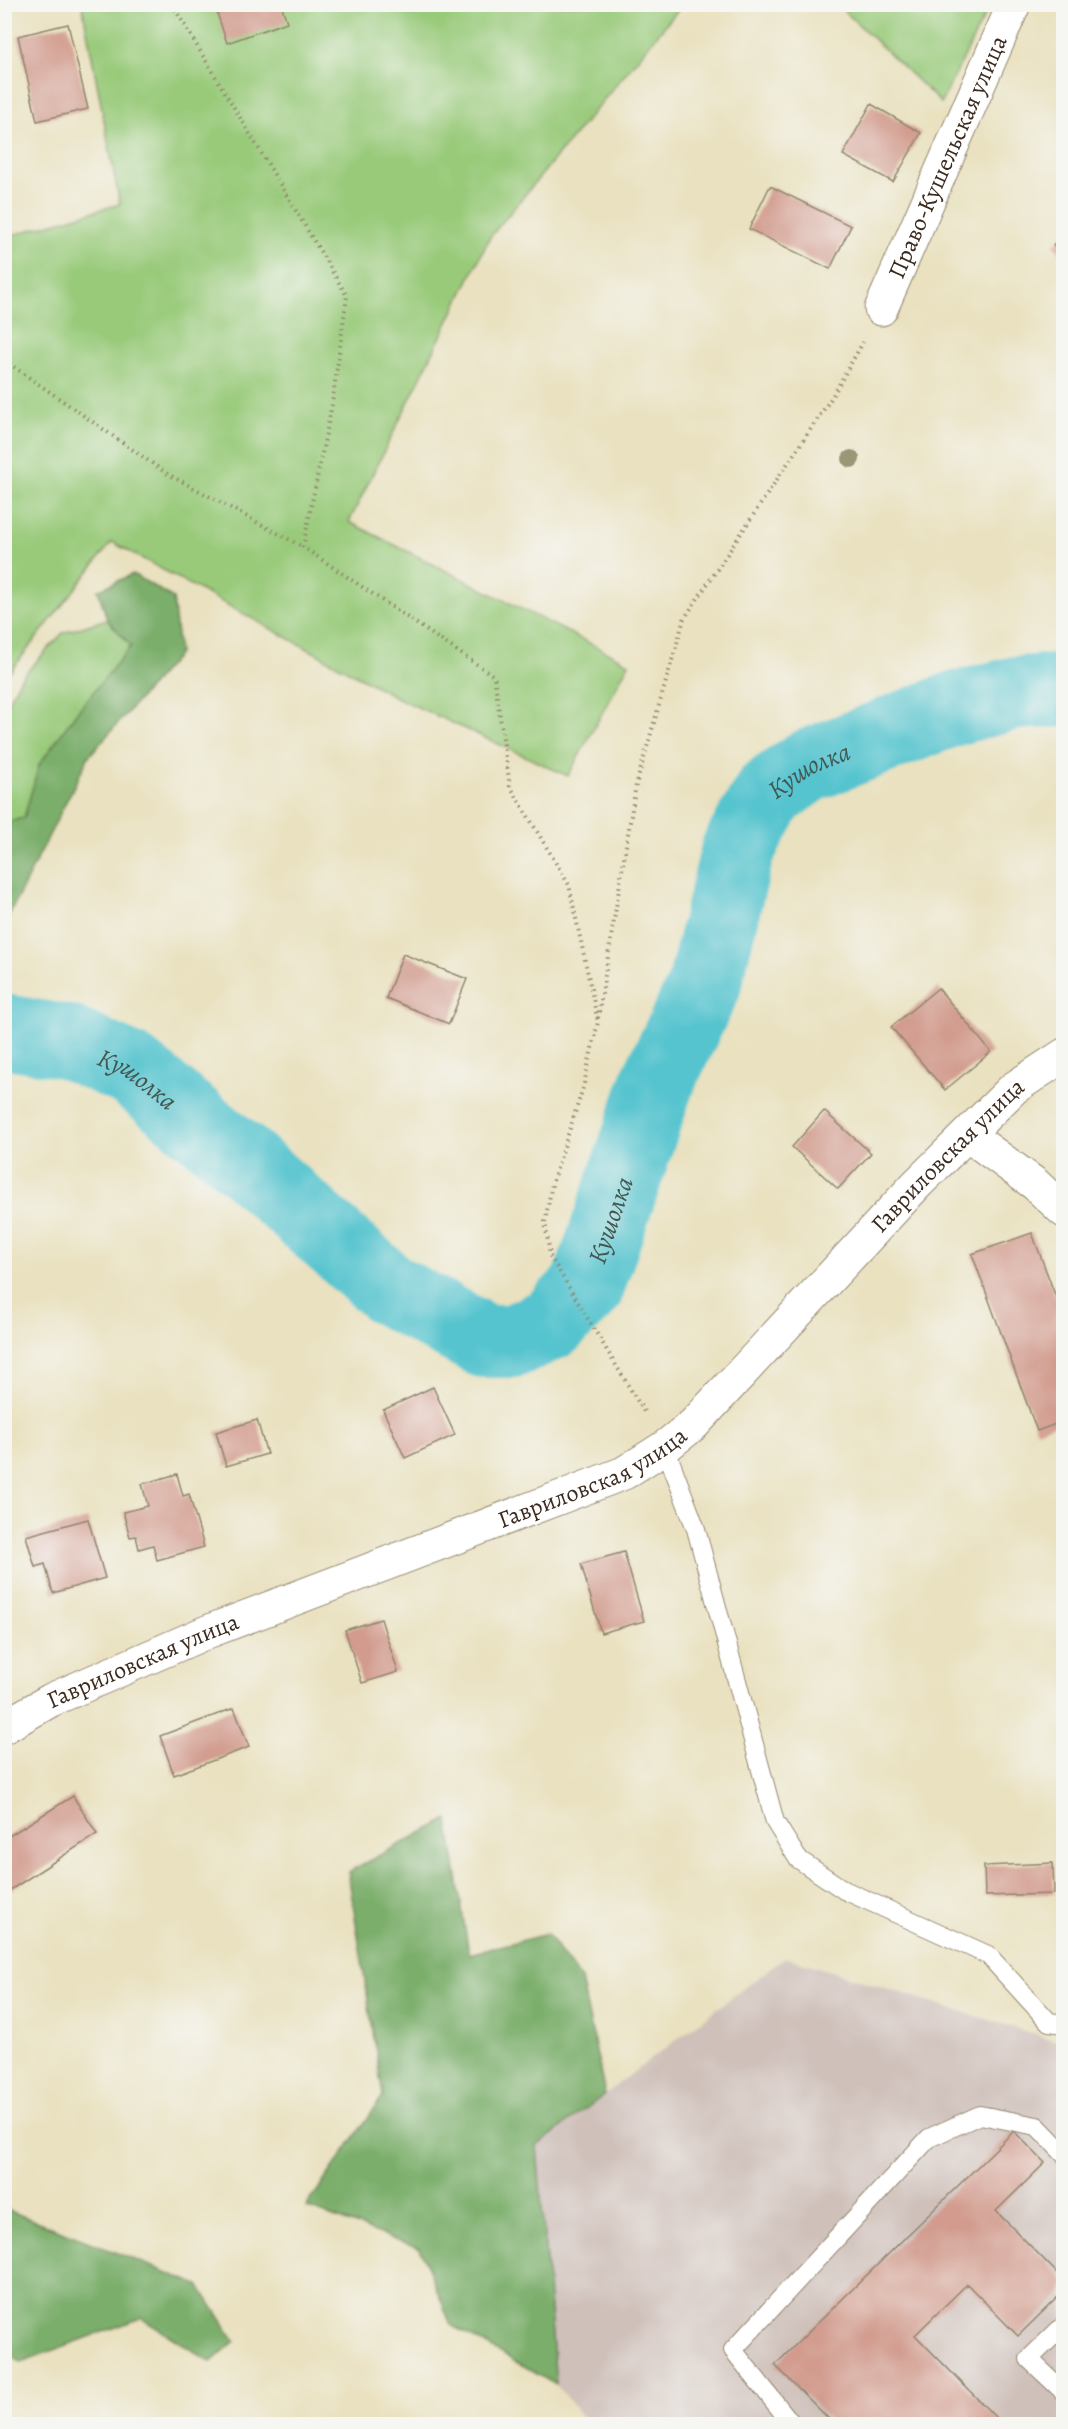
<svg xmlns="http://www.w3.org/2000/svg" width="1068" height="2429" font-family="Alegreya,serif">
  <style>
    .industrial { fill: #cfc0ba }
    .green { fill: #99ca7a; stroke: #6a7a4c; stroke-width: 1.5 }
    .forest { fill: #7aae6a; stroke: #5a6c44; stroke-width: 1.5 }
    .lines { fill: none; stroke-linecap: round; stroke-linejoin: round }
    .river { stroke: #57c4cf; stroke-width: 74 }
    .building { fill: #d29b8e }
    .service-casing { stroke: #92866e; stroke-width: 20 }
    .minor-casing { stroke: #92866e; stroke-width: 35 }
    .path { stroke: #92866e; stroke-width: 4; stroke-dasharray: 1.5 4.5; stroke-linecap: butt }
    .service { stroke: #fff; stroke-width: 18 }
    .minor { stroke: #fff; stroke-width: 33 }
    .tree { fill: #999776 }
    .labels { text-anchor: middle; stroke-width: 6; stroke-linejoin: round; paint-order: stroke }
    .street-label { font-size: 24px; fill: #3b2a1e; stroke: #f6f6f2 }
    .water-label { font-size: 26px; font-style: italic; fill: #435853; stroke: #f6f6f2 }
  </style>
  <rect width="100%" height="100%" fill="#f6f6f2"/>
  <filter id="ink" filterUnits="userSpaceOnUse"><feTurbulence type="fractalNoise" baseFrequency=".0167" numOctaves="2"/><feDisplacementMap in="SourceGraphic" scale="12" xChannelSelector="R" yChannelSelector="G"/><feConvolveMatrix kernelMatrix="1 2 1 2 8 2 1 2 1" color-interpolation-filters="sRGB"/></filter>
  <filter id="wash" filterUnits="userSpaceOnUse"><feTurbulence type="fractalNoise" baseFrequency=".008" numOctaves="4" result="noise"/><feDisplacementMap in="SourceGraphic" scale="24" xChannelSelector="R" yChannelSelector="G"/><feGaussianBlur stdDeviation="1.35" result="paint"/><feColorMatrix in="noise" values="0 0 0 0 0 0 0 0 0 0 0 0 0 0 0 0 0 1.4 0 .05"/><feComposite in="paint" operator="in"/></filter>
  <g filter="url(#wash)">
    <rect width="100%" height="100%" fill="#e9e1bf"/>
    <path class="industrial" d="M785,1957l278,86v381h-475l-32,-39 -19,-239z"/>
    <path class="green" d="M82,5h600l-192,232 -141,285 280,141 -61,113 -170,-78 -286,-156 -107,136v-441l115,-33z
      M838,5h152l-49,98z
      M107,619l25,27 -55,66 -38,53 -15,54 -19,3v-115l16,-29 42,-45z"/>
    <path class="forest" d="M133,574l40,24 6,56 -90,102 -84,167v-101l19,-4 15,-53 38,-53 54,-66 -24,-27 -9,-29z
      M448,1819l21,135 78,-20 34,45 24,115 -68,52 19,239 -105,-60 -31,-77 -114,-41 77,-111 -35,-224z
      M5,2209l194,76 36,56 -24,21 -70,-44 -120,44 -16,-9z"/>
    <g class="lines">
      <path class="river" id="s1" d="M4,1031l64,11 63,28 112,90 145,129 96,52h29l39,-18 35,-35 71,-207 46,-95 34,-137 32,-56 38,-27 145,-57 63,-16 48,-3"/>
    </g>
    <g id="blocks">
      <path class="building" d="M214,4h67l6,18 -60,21z
        M68,24l20,85 -51,12 -19,-85z
        M871,104l50,29 -28,49 -50,-27z
        M770,186l81,40 -21,43 -81,-40z
        M1064,235v20l-11,-10z
        M403,954l64,25 -18,45 -63,-26z
        M938,988l53,64 -46,38 -54,-63z
        M824,1111l47,42 -33,36 -46,-42z
        M1032,1233l32,86v102l-27,10 -65,-177z
        M433,1387l22,48 -50,23 -22,-48z
        M257,1420l10,34 -41,12 -10,-34z
        M177,1474l6,22 6,-2 15,53 -47,13 -4,-15 -14,4 -3,-13 -6,1 -7,-25 25,-6 -6,-22z
        M88,1519l17,59 -52,15 -8,-29 -10,3 -9,-31z
        M624,1552l20,69 -43,12 -20,-69z
        M381,1619l17,53 -36,11 -17,-53z
        M234,1708l15,39 -75,28 -14,-39z
        M73,1796l24,38 -93,60v-55z
        M1053,1863l1,31 -69,2 -1,-30z
        M1014,2131l31,32 -49,48 68,69v11l-46,45 -51,-52 -52,51 87,89h-168l-59,-59z"/>
    </g>
  </g>
  <g filter="url(#ink)">
    <use href="#blocks" fill-opacity="0" stroke="#92866e" stroke-width="1.5"/>
    <g class="lines">
      <defs>
        <path id="service" d="M665,1447l31,82 79,293 23,37 46,31 144,65 61,67 15,2
          M1064,2325l-35,34 35,33
          M792,2424l-59,-74 196,-212 51,-23 57,11 27,28"/>
        <g id="minor">
          <path id="s2" d="M881,309l133,-305"/>
          <path d="M968,1135l67,49 29,27"/>
          <path id="s3" d="M4,1727l47,-27 156,-68 417,-159 41,-26 29,-23 222,-239 98,-97 50,-33"/>
        </g>
      </defs>
      <use href="#service" class="service-casing"/>
      <use href="#minor" class="minor-casing"/>
      <path class="path" d="M172,4l175,292 -15,108 -29,143 191,129 16,110 59,99 29,137 -15,66 -31,96 -7,38 5,34 96,159
        M4,360l162,113 137,74
        M598,1018l38,-233 48,-166 148,-222 31,-55"/>
      <use href="#service" class="service"/>
      <use href="#minor" class="minor"/>
    </g>
    <circle class="tree" cx="851" cy="459" r="9"/>
  </g>
  <g class="labels">
    <g class="street-label">
      <text dy="8" stroke="none"><textPath href="#s2" startOffset="166">Право-Кушельская улица</textPath></text>
      <text dy="8" stroke="none"><textPath href="#s3" startOffset="1126">Гавриловская улица</textPath></text>
      <text dy="8" stroke="none"><textPath href="#s3" startOffset="640">Гавриловская улица</textPath></text>
      <text dy="8" stroke="none"><textPath href="#s3" startOffset="154">Гавриловская улица</textPath></text>
    </g>
    <g class="water-label">
      <text dy="9" stroke="none"><textPath href="#s1" startOffset="1278">Кушолка</textPath></text>
      <text dy="9" stroke="none"><textPath href="#s1" startOffset="144">Кушолка</textPath></text>
      <text dy="9" stroke="none"><textPath href="#s1" startOffset="774">Кушолка</textPath></text>
    </g>
  </g>
  <rect width="1068" height="2429" fill="none" stroke="#f6f6f2" stroke-width="24"/>
</svg>
